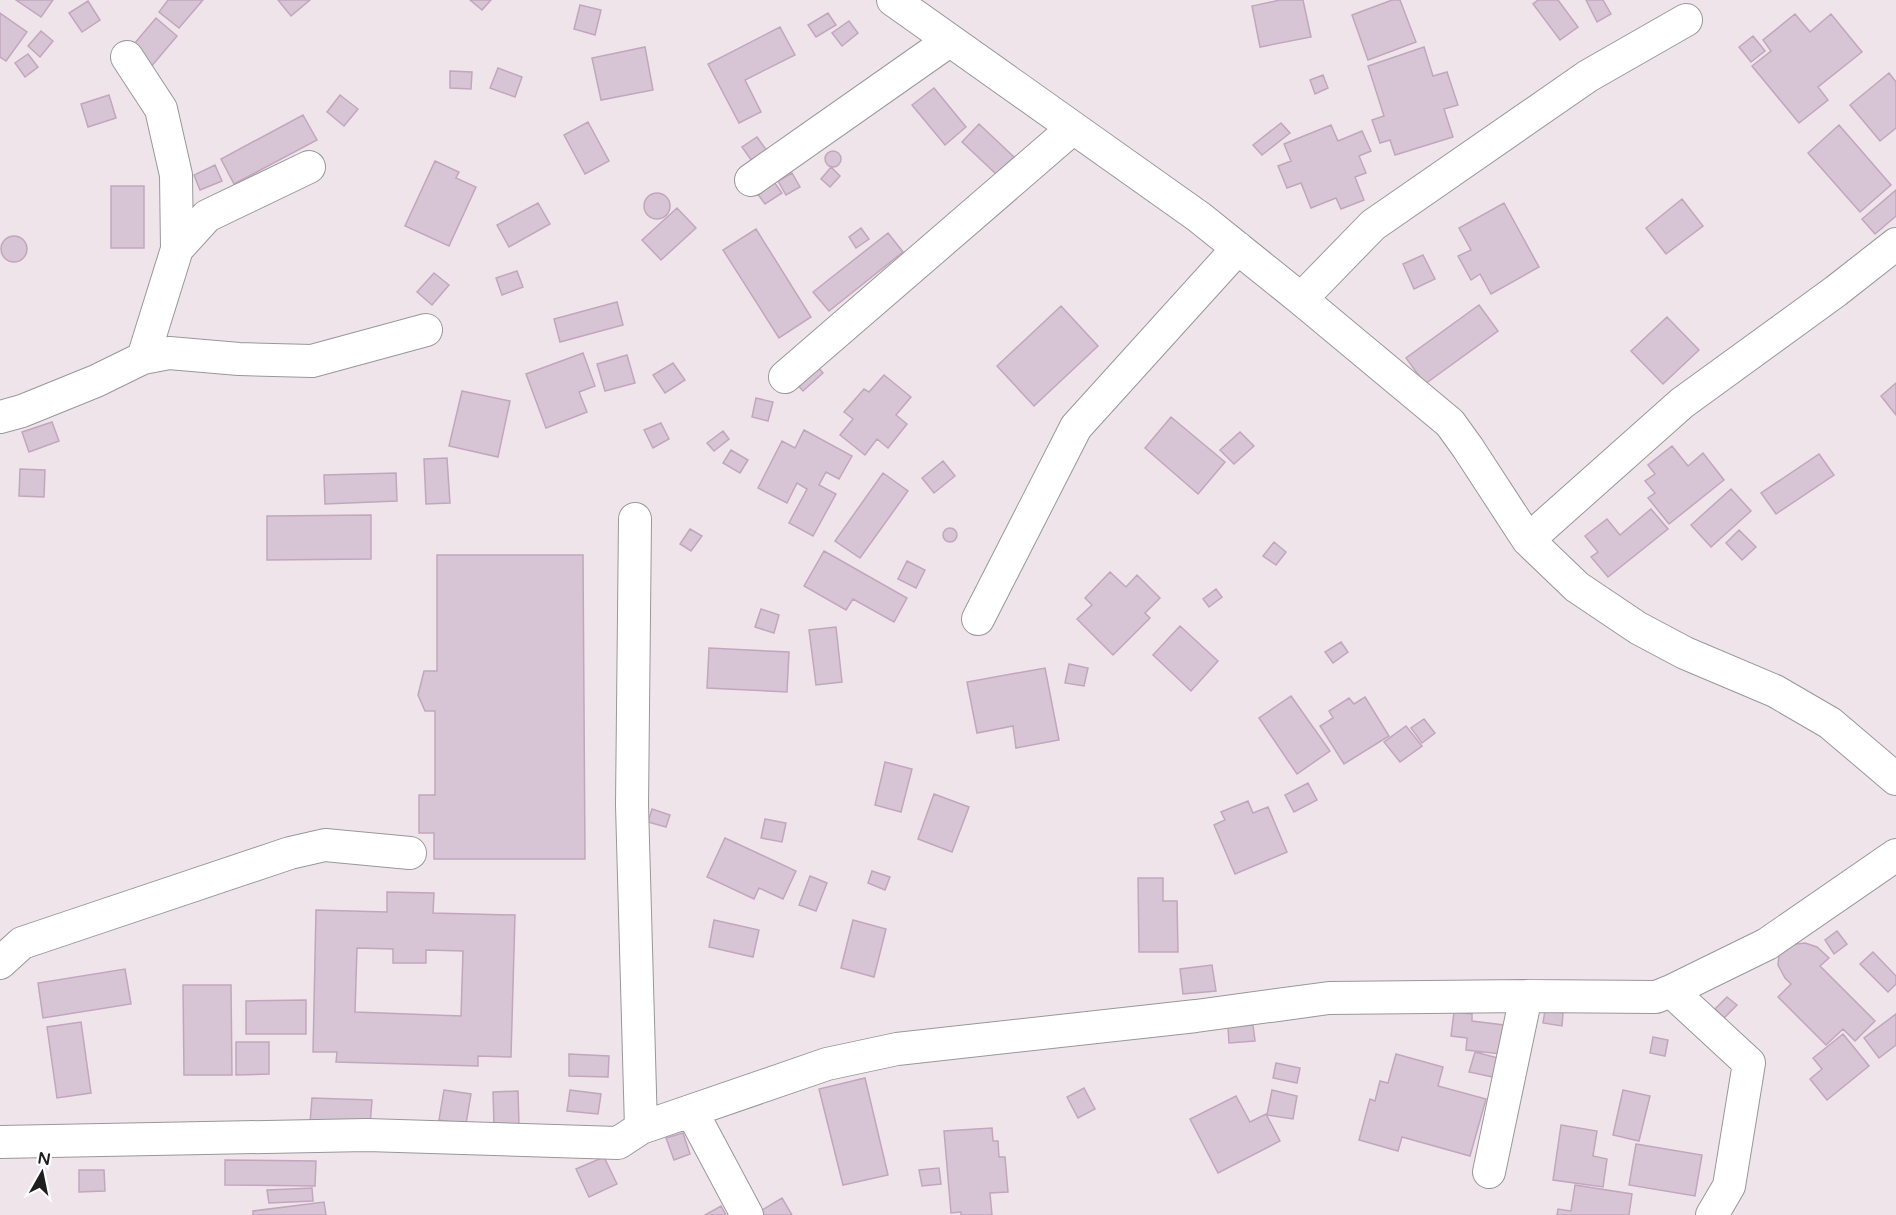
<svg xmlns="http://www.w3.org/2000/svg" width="1896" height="1215" font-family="'Varela Round',sans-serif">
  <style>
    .building { fill: #d7c4d4; stroke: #c2a6be; stroke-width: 1.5; fill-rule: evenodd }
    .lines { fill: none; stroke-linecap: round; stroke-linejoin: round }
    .street-casing { stroke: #989898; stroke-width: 34 }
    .street { stroke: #fff; stroke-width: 32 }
  </style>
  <rect width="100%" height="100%" fill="#f0e4eb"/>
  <path class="building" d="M16,0h37l-12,17z
    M168,0h35l-24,28 -20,-16z
    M278,0h32l-19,16z
    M470,0h21l-9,10z
    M1280,0h23l8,37 -51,10 -8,-41z
    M1392,0h8l16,42 -48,18 -16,-45z
    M1538,0h20l20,27 -18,13 -27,-36z
    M1586,0h17l8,14 -14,8z
    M88,1l12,19 -18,12 -13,-19z
    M580,5l21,5 -6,25 -21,-6z
    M0,13l27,19 -21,29 -6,-4z
    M828,13l8,12 -20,12 -8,-12z
    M1795,14l15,18 21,-18 31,38 -44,35 10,13 -29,23 -47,-57 19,-15 -8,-11z
    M156,18l21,18 -27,32 -21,-18z
    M849,21l9,12 -16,13 -10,-13z
    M780,27l15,28 -50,25 16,32 -22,11 -31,-59z
    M41,31l12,10 -13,16 -12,-11z
    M1753,36l12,15 -14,11 -12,-15z
    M645,47l8,43 -52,10 -9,-42z
    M1424,47l9,29 14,-4 11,33 -14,4 9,28 -58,18 -5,-15 -10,3 -8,-23 12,-4 -16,-50z
    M28,54l10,13 -13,10 -10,-14z
    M498,68l24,9 -7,20 -25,-9z
    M450,71l22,1 -1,17 -21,-1z
    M1889,73l7,9v46l-16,13 -30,-36z
    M1323,75l5,13 -13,6 -5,-14z
    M934,88l32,39 -21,18 -33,-40z
    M109,95l7,23 -28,9 -7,-23z
    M340,95l18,14 -14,17 -17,-14z
    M303,115l14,25 -83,44 -13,-25z
    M588,122l21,39 -24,13 -21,-39z
    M1281,123l9,10 -28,22 -9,-10z
    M979,124l35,33 -18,17 -34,-32z
    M1331,125l7,16 24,-10 9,20 -12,5 7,17 -11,4 9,23 -23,9 -5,-11 -25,10 -10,-25 -14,5 -9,-22 13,-5 -7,-17z
    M1839,125l52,60 -31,27 -52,-59z
    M757,137l13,18 -16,9 -12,-17z
    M825 159a8 8 0 1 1 16 0a8 8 0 1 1-16 0Z
    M435,161l24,11 -3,6 20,9 -27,59 -44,-20z
    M215,165l7,16 -22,9 -6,-15z
    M831,167l9,9 -10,11 -9,-8z
    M792,173l8,14 -14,8 -8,-14z
    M774,182l8,11 -17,11 -8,-11z
    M111,186h33v62h-33z
    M1896,190v26l-21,18 -13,-15z
    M644 206a13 13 0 1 1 26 0a13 13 0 1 1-26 0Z
    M1682,199l21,27 -37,28 -20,-26z
    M538,203l12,21 -41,23 -12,-22z
    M1504,203l35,64 -48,27 -11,-20 -9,6 -13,-24 13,-6 -12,-22z
    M677,208l19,20 -35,32 -19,-20z
    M861,228l8,11 -13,9 -7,-11z
    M756,229l55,88 -32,21 -56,-88z
    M888,233l15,19 -74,59 -16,-19z
    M1 249a13 13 0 1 1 26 0a13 13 0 1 1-26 0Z
    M1423,255l12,24 -21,10 -11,-25z
    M517,271l6,16 -21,8 -6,-17z
    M434,273l15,12 -17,20 -15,-13z
    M617,302l6,23 -63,17 -6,-23z
    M1479,305l19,26 -73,53 -19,-26z
    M1061,306l37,40 -64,60 -37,-40z
    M1667,317l32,33 -36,34 -32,-33z
    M583,353l12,33 -16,6 8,20 -41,16 -20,-54z
    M627,355l8,28 -30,8 -8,-27z
    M673,363l12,17 -20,13 -12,-18z
    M814,363l9,10 -20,18 -9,-10z
    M884,375l27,22 -15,18 11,9 -19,24 -11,-9 -12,16 -25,-20 13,-16 -9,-7 20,-23 5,3z
    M1896,383v32l-15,-19z
    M462,391l48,10 -12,56 -49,-11z
    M756,398l17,4 -5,19 -16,-4z
    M1171,417l54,45 -27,32 -53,-46z
    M52,422l7,19 -30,11 -7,-20z
    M661,423l8,16 -16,9 -9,-18z
    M804,430l48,26 -13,23 -13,-7 -7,13 17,9 -23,42 -24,-13 18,-34 -10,-6 -10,20 -29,-15 24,-47 13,7z
    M723,431l6,8 -15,12 -7,-8z
    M1240,432l14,14 -20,18 -14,-14z
    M1672,446l16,20 15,-13 21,27 -55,44 -21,-26 7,-5 -10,-12 10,-7 -7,-9z
    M731,450l17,10 -8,13 -17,-10z
    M1819,454l15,21 -58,39 -15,-21z
    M447,458l3,45 -24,1 -2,-45z
    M943,461l12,15 -21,17 -12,-15z
    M20,469l25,1 -1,27 -25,-1z
    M396,473l1,28 -72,3 -1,-29z
    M883,473l25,18 -48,67 -25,-17z
    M1731,489l20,22 -40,36 -20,-22z
    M1651,509l17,20 -60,48 -17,-20 7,-5 -13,-16 22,-17 13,16z
    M371,515v44l-104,1v-44z
    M943 535a7 7 0 1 1 14 0a7 7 0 1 1-14 0Z
    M690,529l12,7 -11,15 -11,-7z
    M1739,530l17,17 -14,13 -16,-17z
    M1274,542l12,10 -10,13 -13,-9z
    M824,551l83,47 -13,24 -41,-23 -7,11 -42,-24z
    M437,555h146l2,304h-151v-26h-15v-38h16v-84h-10l-7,-16 6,-24h13z
    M907,561l18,9 -9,18 -18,-9z
    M1110,572l16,15 11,-12 23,23 -15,15 5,5 -37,37 -36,-36 15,-14 -7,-7z
    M1216,589l6,8 -13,10 -6,-8z
    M761,609l18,6 -5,18 -19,-6z
    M1180,626l38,35 -27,30 -38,-36z
    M836,627l6,55 -26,3 -7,-55z
    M1341,642l7,10 -15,11 -8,-11z
    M709,648l80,4 -2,40 -80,-4z
    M1069,664l19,4 -4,18 -19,-3z
    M1045,668l14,72 -43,8 -3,-22 -36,7 -10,-51z
    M1291,696l39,55 -33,23 -38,-56z
    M1365,697l24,39 -45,28 -24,-38 13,-8 -4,-7 20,-13 5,6z
    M1424,719l11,14 -13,10 -11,-15z
    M1406,726l16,20 -22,16 -16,-20z
    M885,762l27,7 -11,43 -26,-7z
    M1308,783l9,17 -23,12 -9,-17z
    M934,794l35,13 -17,45 -34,-13z
    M1248,801l5,12 15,-6 19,45 -52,22 -21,-49 11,-5 -4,-8z
    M652,809l18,6 -4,12 -18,-5z
    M765,819l21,4 -4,19 -21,-4z
    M725,838l71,33 -13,28 -24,-11 -5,11 -47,-22z
    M872,871l18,6 -5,13 -17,-7z
    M810,876l17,7 -11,28 -17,-6z
    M1138,878h25v23h14l1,51h-39z
    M387,892l47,1 -1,20 82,2 -4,142 -33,-1v10l-142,-4 1,-10h-24l3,-142 71,2zM357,948l36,1v14h33v-13l37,1 -2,65 -106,-4z
    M714,920l45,10 -6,27 -44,-10z
    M853,920l33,9 -12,48 -33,-9z
    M1837,931l10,13 -13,10 -9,-14z
    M1805,943l12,4 12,11 -9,8 55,55 -20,20 -12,-12 -17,16 -48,-48 13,-13 -6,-6 -7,-13 1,-10 8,-10z
    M1873,952l23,24v8l-8,8 -28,-28z
    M1212,965l4,26 -33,3 -3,-25z
    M125,969l6,35 -88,14 -5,-35z
    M183,985h48l1,90h-48z
    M1727,997l10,8 -13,13 -9,-9z
    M306,1000v34h-60v-33z
    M1545,1010l18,3 -1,13 -19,-3z
    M1454,1012l18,2v7l32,4 -3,29 -35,-4 1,-12 -16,-2z
    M1896,1014v31l-17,13 -15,-20z
    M81,1022l10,71 -34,5 -10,-71z
    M1253,1025l2,16 -26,2 -1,-16z
    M1843,1034l26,32 -42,34 -17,-21 12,-10 -9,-11z
    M1653,1037l15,3 -3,16 -15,-3z
    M236,1042h33v32l-33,1z
    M1475,1052l23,6 -5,19 -24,-5z
    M569,1054l40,2 -1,21 -39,-1z
    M1396,1054l47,13 -5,19 48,13 -16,57 -68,-19 -4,14 -39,-11 11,-41 5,2 5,-20 8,2z
    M1276,1063l24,5 -3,15 -24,-5z
    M865,1078l23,97 -45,10 -24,-96z
    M1084,1088l11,21 -17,9 -11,-21z
    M444,1090l27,4 -5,30 -27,-4z
    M570,1090l31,4 -3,20 -31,-3z
    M1272,1090l25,6 -4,23 -26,-4z
    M1623,1090l27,6 -11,45 -26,-6z
    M518,1091l1,34 -25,1 -1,-34z
    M1236,1096l14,26 16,-8 14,27 -62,32 -28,-54z
    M312,1098l60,2 -2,26 -60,-3z
    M1561,1125l36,6 -4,25 14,3 -4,28 -50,-7z
    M992,1128l1,13h5l1,16h6l3,35 -18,1 2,22h-31v-3l-10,1 -7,-82z
    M683,1133l7,21 -16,6 -8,-22z
    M1636,1144l66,11 -7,41 -66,-11z
    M604,1157l13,27 -28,13 -13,-28z
    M225,1160l91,1 -1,25 -90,-1z
    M939,1168l2,16 -19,2 -3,-16z
    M79,1170h25l1,21 -26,1z
    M1575,1185l57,9 -3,21h-72l1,-6 13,2z
    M312,1188l1,13 -44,2 -2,-13z
    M782,1198l10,17h-34l-1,-2z
    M324,1202l2,13h-73v-4z
    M721,1206l5,9h-21z"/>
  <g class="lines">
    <defs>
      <path id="street" d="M893,0l306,217 102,82 149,124 18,25 60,92 49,47 61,41 47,25 90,38 55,32 66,56
        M127,57l34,52 15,66 1,74 -34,109
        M751,180l198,-139
        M177,249l30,-33 102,-49
        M1301,299l72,-74 215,-149 98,-56
        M785,377l287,-248
        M0,417l22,-6 74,-30 47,-23 26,-5 70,6 73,2 114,-31
        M1528,540l154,-137 154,-112 60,-47
        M978,619l98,-192 162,-179
        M0,963l22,-20 268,-90 35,-8 85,8
        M1671,991l78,72 -20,123 -17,29
        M692,1112l55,103
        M641,1128l186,-64 70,-15 299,-33 133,-18 197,-2 130,1 15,-6 96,-47 129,-89
        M0,1142l367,-7 251,8 23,-15 -9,-323 3,-286
        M1489,1172l37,-176"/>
    </defs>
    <use href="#street" class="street-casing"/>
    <use href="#street" class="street"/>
  </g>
  <g transform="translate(42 1173) rotate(9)" stroke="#ffffff" stroke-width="4.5" paint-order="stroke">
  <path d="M0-4.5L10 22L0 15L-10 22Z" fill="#1e1e1e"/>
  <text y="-9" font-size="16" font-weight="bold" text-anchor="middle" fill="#1e1e1e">N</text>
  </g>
</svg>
